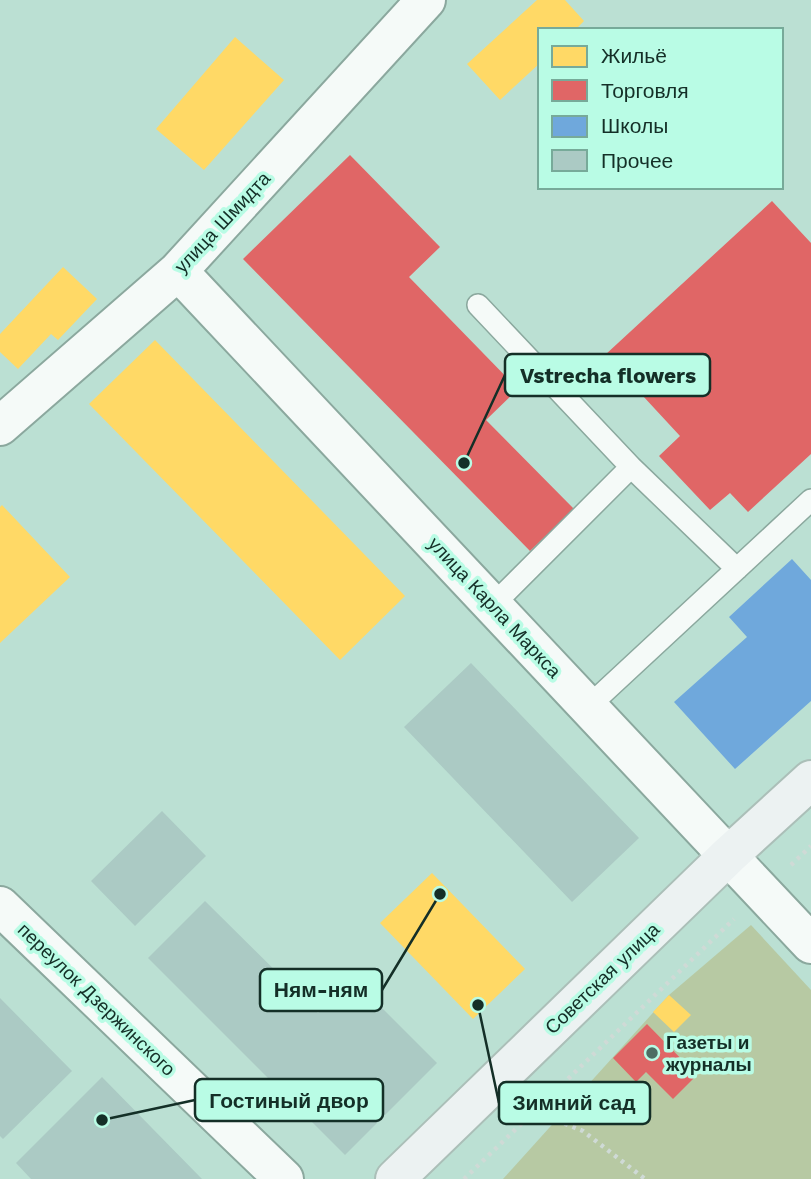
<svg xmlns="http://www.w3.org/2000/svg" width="811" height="1179" font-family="'Work Sans',sans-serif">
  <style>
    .green { fill: #b7c9a3 }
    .homes { fill: #ffd966 }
    .shops { fill: #e06666 }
    .schools { fill: #6fa8dc }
    .building { fill: #abcac4 }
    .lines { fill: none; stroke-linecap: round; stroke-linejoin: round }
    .service-casing { stroke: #8ba89e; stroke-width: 24 }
    .minor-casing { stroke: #8ba89e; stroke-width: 42 }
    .primary-casing { stroke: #abbfb8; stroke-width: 42 }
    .path { stroke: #cfdad6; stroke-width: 4.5; stroke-dasharray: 3.5 5; stroke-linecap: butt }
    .service { stroke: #f5faf8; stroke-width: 21 }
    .minor { stroke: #f5faf8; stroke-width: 38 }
    .primary { stroke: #ecf2f2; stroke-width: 38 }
    .poi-dot { fill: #4e6d63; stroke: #b9fce5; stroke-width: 2.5 }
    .labels { text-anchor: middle; stroke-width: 7; stroke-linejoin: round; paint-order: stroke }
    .street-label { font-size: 19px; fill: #142f27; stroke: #b9fce5 }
    .poi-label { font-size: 19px; font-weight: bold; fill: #142f27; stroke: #b9fce5; text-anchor: start }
    .leader { fill: none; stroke: #142f27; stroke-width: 2.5 }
    .callout-dot { fill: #142f27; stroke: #b9fce5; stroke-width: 2.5 }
    .callout { fill: #b9fce5; stroke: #142f27; stroke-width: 2.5 }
    .callout-label { font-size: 21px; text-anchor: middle; font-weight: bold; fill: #142f27 }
  </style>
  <rect width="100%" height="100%" fill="#bbe0d3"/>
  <path class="green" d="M751,925l60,65v189h-308l166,-184z"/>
  <path class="homes" d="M537,0h28l19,21 -9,9h-35v33l-40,37 -33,-36z
    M235,37l49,43 -80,90 -48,-41z
    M63,267l34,32 -39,41 -7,-6 -33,35 -18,-17v-18z
    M155,340l250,256 -65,64 -251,-256z
    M2,505l68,72 -70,66v-136z
    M432,873l93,96 -52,50 -93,-96z
    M669,995l22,20 -17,17 -21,-20z"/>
  <path class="shops" d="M350,155l90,92 -31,30 109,112 -32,31 88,89 -44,42 -287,-292z
    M772,201l39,42v211l-63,58 -18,-19 -20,17 -51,-54 21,-20 -75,-81z
    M647,1024l50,51 -24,24 -27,-27 -10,10 -23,-24z"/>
  <path class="schools" d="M792,559l19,21v121l-76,68 -61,-67 73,-65 -18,-20z"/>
  <path class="building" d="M471,663l168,175 -67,64 -168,-175z
    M162,811l44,45 -71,70 -44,-45z
    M205,901l113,112 34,-35 85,85 -92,92 -197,-197z
    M0,998l72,73 -69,68 -3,-3z
    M102,1077l100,102h-171l-15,-16z"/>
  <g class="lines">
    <defs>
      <path id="service" d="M478,305l153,162 106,102
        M493,605l138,-138
        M589,706l222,-206"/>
      <path id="minor" d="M178,271l633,673
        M0,426l178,-155 248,-271
        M0,906l284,273"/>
      <path id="primary" d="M395,1179l334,-324 82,-75"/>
    </defs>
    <use href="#service" class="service-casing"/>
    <use href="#minor" class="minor-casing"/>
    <use href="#primary" class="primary-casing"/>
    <path class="path" d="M791,865l20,-19
      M533,1111l50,20 62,48
      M464,1179l270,-260"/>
    <use href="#service" class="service"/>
    <use href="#minor" class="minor"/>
    <use href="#primary" class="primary"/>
  </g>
  <circle class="poi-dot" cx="652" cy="1053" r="7"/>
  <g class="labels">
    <g class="street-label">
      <text transform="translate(222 222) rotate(-47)" y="7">улица Шмидта</text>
      <text transform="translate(495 607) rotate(47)" y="7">улица Карла Маркса</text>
      <text transform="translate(602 978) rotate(-44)" y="7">Советская улица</text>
      <text transform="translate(97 999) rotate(44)" y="7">переулок Дзержинского</text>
    </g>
    <g class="poi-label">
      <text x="666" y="1049">Газеты и<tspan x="666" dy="22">журналы</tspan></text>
    </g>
  </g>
  <path class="leader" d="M464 463L505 375M440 894L382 990M102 1120L195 1100M478 1005L499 1103"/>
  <g class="callout-dot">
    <circle cx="464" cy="463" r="7"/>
    <circle cx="440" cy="894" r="7"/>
    <circle cx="102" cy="1120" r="7"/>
    <circle cx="478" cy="1005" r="7"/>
  </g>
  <g class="callout">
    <rect x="505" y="354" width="205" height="42" rx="7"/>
    <rect x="260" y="969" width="122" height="42" rx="7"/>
    <rect x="195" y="1079" width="188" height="42" rx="7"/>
    <rect x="499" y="1082" width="151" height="42" rx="7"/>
  </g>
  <g class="callout-label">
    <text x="608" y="383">Vstrecha flowers</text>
    <text x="321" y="997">Ням-ням</text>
    <text x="289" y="1108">Гостиный двор</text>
    <text x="574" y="1110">Зимний сад</text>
  </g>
  <rect x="538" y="28" width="245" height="161" fill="#b9fce5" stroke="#77aa99" stroke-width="2"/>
  <rect x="552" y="46" width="35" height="21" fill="#ffd966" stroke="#77aa99" stroke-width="2"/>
  <text x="601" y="63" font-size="21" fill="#142f27">Жильё</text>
  <rect x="552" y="80" width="35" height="21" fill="#e06666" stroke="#77aa99" stroke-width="2"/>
  <text x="601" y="98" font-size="21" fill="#142f27">Торговля</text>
  <rect x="552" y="116" width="35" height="21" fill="#6fa8dc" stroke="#77aa99" stroke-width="2"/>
  <text x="601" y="133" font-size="21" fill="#142f27">Школы</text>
  <rect x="552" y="150" width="35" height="21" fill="#abcac4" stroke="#77aa99" stroke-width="2"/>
  <text x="601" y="168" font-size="21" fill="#142f27">Прочее</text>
</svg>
